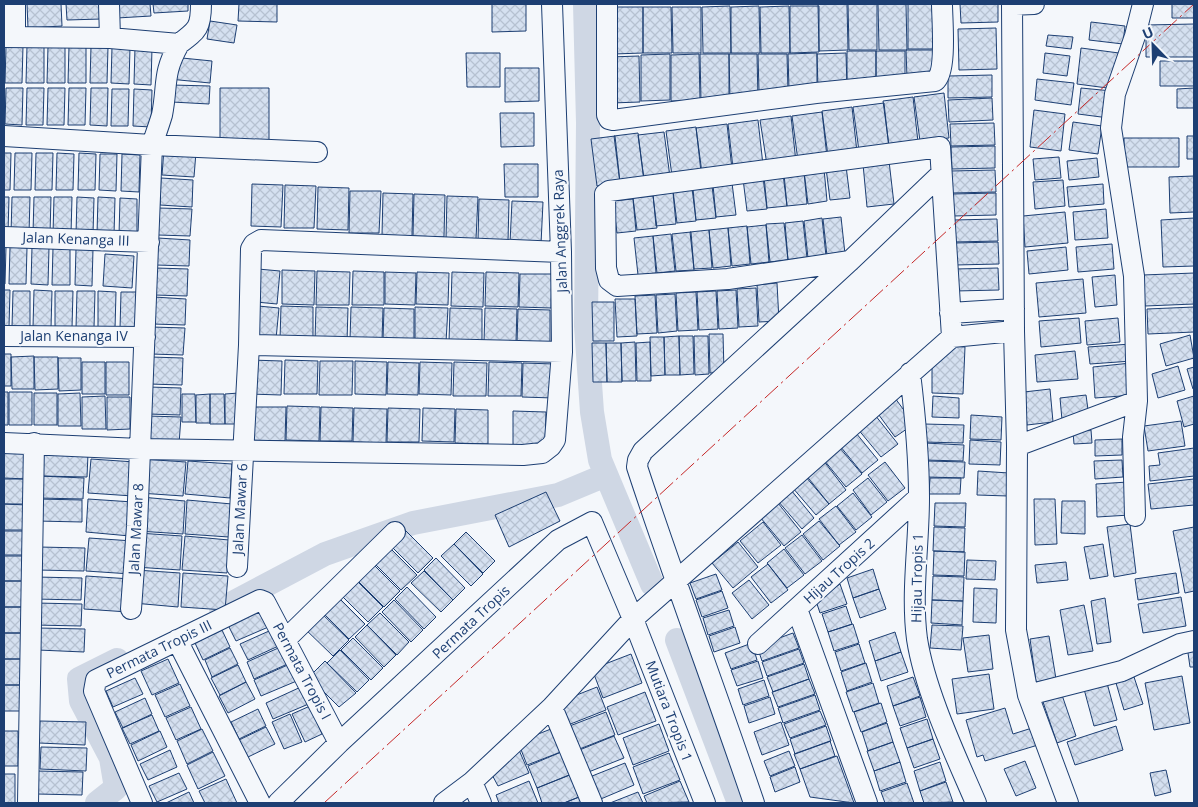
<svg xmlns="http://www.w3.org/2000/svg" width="1198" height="807" font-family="'Open Sans',sans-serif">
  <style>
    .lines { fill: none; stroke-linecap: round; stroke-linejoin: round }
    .canal { stroke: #cfd7e4; stroke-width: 24 }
    .building { fill: url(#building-cross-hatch); stroke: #1d3f73 }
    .minor-casing { stroke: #1d3f73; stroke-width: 22 }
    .minor { stroke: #f4f7fb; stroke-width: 20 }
    .power { stroke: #c62828; stroke-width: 1; stroke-dasharray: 18 4 2.5 4; stroke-linecap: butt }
    .labels { text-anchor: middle; stroke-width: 4; stroke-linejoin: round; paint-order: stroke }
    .street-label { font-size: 14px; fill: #1d3f73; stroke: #f4f7fb }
  </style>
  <defs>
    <pattern id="building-cross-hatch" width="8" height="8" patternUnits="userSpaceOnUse" patternTransform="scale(1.25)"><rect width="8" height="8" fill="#d5e0f0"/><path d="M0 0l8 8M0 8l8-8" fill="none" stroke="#b6c1d1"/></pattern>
  </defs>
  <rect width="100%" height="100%" fill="#f4f7fb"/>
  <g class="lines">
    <path class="canal" d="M585,4l3,119 -2,203 6,86 8,48 52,124
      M221,609l104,-55 88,-31 145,-28 48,-20
      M677,640l62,163
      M97,803l19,-15 -5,-30 -30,-57 -2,-22 38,-19"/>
  </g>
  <path class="building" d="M27,4h34l1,22 -34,2z
    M66,4h34l1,15 -34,1z
    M116,4h34l1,12 -34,2z
    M153,4h35v7l-34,2z
    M239,4h38v18l-39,-1z
    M492,4h34v27l-34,1z
    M818,4h29l1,46 -29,1z
    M848,4h29v46h-28z
    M878,4h28l1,46h-28z
    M908,4h29v45h-29z
    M960,4h38v18l-37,1z
    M1172,4h22v14h-22z
    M730,6l1,47h-28l-1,-46z
    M759,6l1,47h-29v-46z
    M789,6l1,47h-29l-1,-46z
    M790,6h29v46l-29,1z
    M612,7h31v46l-30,1z
    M643,7h28l1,46h-29z
    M672,7h29v46h-28z
    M210,21l27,4 -3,18 -27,-4z
    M1091,22l34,4 -2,18 -34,-4z
    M1194,24v33h-48v-32z
    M996,28l1,41 -38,1 -1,-41z
    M1048,35l25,2 -2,12 -25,-3z
    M6,46h17l-1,37h-17z
    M27,46h17v37h-18z
    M48,46h17v37h-18z
    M69,46l17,1v36h-18z
    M91,46l17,1 -1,36h-17z
    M112,47h18l-1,37 -18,-1z
    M135,47l17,1 -1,37 -17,-1z
    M1081,48l38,5 -4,36 -38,-5z
    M906,50h29v28h-28z
    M847,51h29v33l-29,1z
    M876,51h29v31h-29z
    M466,53h34v34h-33z
    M817,53v37h-28l-1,-36z
    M846,53l1,35 -29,1 -1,-35z
    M1045,53l25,3 -3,20 -24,-3z
    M670,54v46l-29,1v-46z
    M699,54l1,46 -29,1v-46z
    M700,54h29v46l-28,1z
    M729,54h28l1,46 -28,1z
    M758,54h29l1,38h-29z
    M639,56l1,46 -29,1 -1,-46z
    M172,57l40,4 -2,22 -41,-4z
    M1160,61h34v25h-34z
    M505,68h34v33l-34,1z
    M992,75v22l-44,1v-22z
    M1037,79l37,4 -3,22 -36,-5z
    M172,85l38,1 -1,18 -37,-2z
    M6,88h17l-1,37 -17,-1z
    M27,88h17l-1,37h-17z
    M48,88h17l-1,37h-17z
    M69,88h17l-1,37h-17z
    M91,88h17l-1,38 -17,-1z
    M220,88h49v58h-49z
    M1081,88l31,3 -3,27 -31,-4z
    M1194,88v20h-17v-19z
    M112,89h17l-1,37h-17z
    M134,89l18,1 -1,37 -18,-1z
    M944,93l5,45 -29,3 -6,-44z
    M913,97l5,45 -29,4 -6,-45z
    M992,98l1,22 -44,2 -1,-22z
    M884,103l5,45 -30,3 -6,-44z
    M852,107l5,45 -29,4 -6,-45z
    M1034,110l31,4 -4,37 -31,-4z
    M822,112l5,45 -29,4 -6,-45z
    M500,113h34v33l-33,1z
    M791,116l5,46 -29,3 -7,-45z
    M758,120l5,45 -30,3 -5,-44z
    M1073,122l29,4 -4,28 -29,-4z
    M994,123l1,22 -44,1 -1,-22z
    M727,124l5,45 -30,4 -6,-45z
    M696,127l5,45 -29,4 -6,-45z
    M664,132l6,45 -26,3 -6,-45z
    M638,133l6,47 -24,3 -6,-47z
    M615,136l5,47 -23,3 -6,-47z
    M1187,136h7v23h-7z
    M1124,138h55v29h-55z
    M995,146v22l-43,1 -1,-22z
    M164,149l32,3 -2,25 -32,-2z
    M4,153h7l-1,37h-6z
    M15,153h17l-1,37h-17z
    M36,153h17l-1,37h-17z
    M57,153l17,1 -1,36h-17z
    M79,153l17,1 -1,36h-17z
    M100,154h17l-1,37 -17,-1z
    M122,154l18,1 -1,37 -18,-1z
    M1059,157l2,21 -26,2 -2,-21z
    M1097,158l2,19 -30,3 -2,-19z
    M889,161l5,43 -27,3 -4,-43z
    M504,164h34v33h-33z
    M846,166l4,32 -20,2 -4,-32z
    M824,169l3,32 -19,3 -4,-33z
    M995,170l1,22 -44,1 -1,-22z
    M804,172l3,32 -20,2 -3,-32z
    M783,174l4,32 -20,2 -3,-32z
    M1194,176v36l-24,1 -1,-36z
    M763,177l4,32 -20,2 -4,-32z
    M161,178l32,2 -1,27 -32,-2z
    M1063,180l2,26 -30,3 -2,-27z
    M732,183l4,32 -20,2 -3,-32z
    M252,184l31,1 -2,42 -30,-1z
    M1103,184l1,20 -35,3 -2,-20z
    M285,185l31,1 -2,42h-30z
    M712,186l4,32 -20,2 -4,-32z
    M318,187l31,1 -1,42 -31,-1z
    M693,189l3,32 -19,2 -4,-32z
    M350,191h31l-2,42h-30z
    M673,192l3,32 -20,2 -3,-32z
    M383,193l30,1 -1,42 -30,-1z
    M996,193v22l-43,1 -1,-22z
    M414,194l31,1 -1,42 -31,-1z
    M447,196l31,1 -2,42 -30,-1z
    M653,196l4,32 -20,2 -4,-32z
    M4,197h5l-1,36h-4z
    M12,197h18l-1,37h-18z
    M34,197h17l-1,37 -17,-1z
    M54,197h18l-1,37h-18z
    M77,197l17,1 -1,36h-17z
    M98,197l17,1 -1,37 -17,-1z
    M120,198l17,1v37l-18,-1z
    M479,199l30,1 -1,42 -30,-1z
    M633,199l3,32 -19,2 -4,-32z
    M512,201l31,1 -2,42 -31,-1z
    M159,208l33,1 -2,27 -32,-1z
    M1106,209l2,29 -33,2 -2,-28z
    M1065,212l3,31 -43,4 -2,-31z
    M841,217l4,37 -18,2 -4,-37z
    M822,218l4,38 -18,2 -4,-37z
    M1194,218v48l-31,1 -2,-47z
    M997,219l1,22 -44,1v-22z
    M803,221l4,37 -19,2 -3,-37z
    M784,223l4,37 -18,2 -4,-38z
    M766,225l3,37 -18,2 -4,-37z
    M747,226l3,38 -18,2 -4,-38z
    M728,228l3,38 -18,2 -4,-38z
    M709,230l3,38 -18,1 -4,-37z
    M691,232l3,38 -18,1 -4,-37z
    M671,234l4,37 -18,2 -4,-37z
    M653,236l3,37 -18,2 -4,-37z
    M158,238l32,2 -1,26 -33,-1z
    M998,242l1,22 -44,1 -1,-22z
    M1112,244l2,25 -36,3 -2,-25z
    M4,247h2l-1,37h-1z
    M10,247l17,1 -1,36h-17z
    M32,247l17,1 -1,37 -17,-1z
    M1066,247l2,23 -39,4 -2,-23z
    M53,248h17v37h-18z
    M76,249h17l-1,37 -17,-1z
    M105,254l29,2 -2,32 -29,-2z
    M156,268l32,1 -1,27 -32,-1z
    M998,268l1,22 -44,1v-22z
    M258,269l22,2 -3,33 -21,-2z
    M282,270l33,1 -1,34 -32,-1z
    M317,271l33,1 -1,33h-33z
    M353,271l31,1v33h-32z
    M385,272l31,1 -1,32 -30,-1z
    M417,272l32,1 -1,32 -32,-1z
    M452,272l32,1 -1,34 -32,-1z
    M486,272l33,1 -1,34 -33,-1z
    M1194,273v31l-49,2 -2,-31z
    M520,274h32l-1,34 -32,-1z
    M1115,275l2,30 -22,2 -3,-30z
    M1083,279l3,34 -47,4 -3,-34z
    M777,283l2,38 -20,1 -2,-37z
    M756,288l2,38 -19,1 -2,-38z
    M4,290h6l-1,37h-5z
    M34,290l18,1 -1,37 -18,-1z
    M736,290l2,38 -19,1 -2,-38z
    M13,291h17v37l-18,-1z
    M55,291h18l-1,37h-17z
    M77,291h18l-1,37h-18z
    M98,291l18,1 -1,37 -17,-1z
    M716,291l2,38 -19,1 -2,-38z
    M121,292h17l-1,37h-17z
    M696,292l2,38 -20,1 -2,-38z
    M675,294l2,37 -19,2 -2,-38z
    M655,295l2,38 -20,1 -2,-38z
    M154,297l32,2 -1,26 -32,-1z
    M615,299h20l2,37 -20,1z
    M592,302h22v39h-21z
    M258,306l21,2 -3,31 -20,-1z
    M281,306l32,1v33h-33z
    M316,307l32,1 -1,34 -32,-2z
    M351,307l32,1 -1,33 -32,-1z
    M415,307l33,1 -2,34 -31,-1z
    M1194,307v25l-46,2 -1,-25z
    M384,308l30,1v32l-31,-1z
    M450,308l32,1v34l-33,-1z
    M485,308l32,1 -1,33h-32z
    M518,309l32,1v34l-33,-1z
    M1079,318l2,25 -40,4 -2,-26z
    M1118,318l2,24 -33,3 -2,-24z
    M152,327l33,1 -2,27 -32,-1z
    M709,334h14l1,38 -14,1z
    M1190,335l4,23 -28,8 -6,-22z
    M679,336h14l1,38 -14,1z
    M679,336l1,39h-15l-1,-38z
    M694,336h14l1,38 -14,1z
    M650,337h14l1,38 -14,1z
    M635,342l1,39h-14l-1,-38z
    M650,342l1,39h-14l-1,-38z
    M592,343h14l1,39h-14z
    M606,343h15l1,39h-15z
    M1131,344l1,17 -42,3 -2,-17z
    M950,346l15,1 -2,47 -31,-1v-34z
    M1075,351l3,28 -41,3 -2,-27z
    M4,354h7v32h-7z
    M34,356v33h-22l-1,-32z
    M34,357h24v32l-23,1z
    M151,357l32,1 -1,27 -33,-1z
    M58,358h23v32l-22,1z
    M250,360l32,1 -1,34 -32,-1z
    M285,360l33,1 -1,33h-33z
    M320,361h33l-1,34h-33z
    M355,361l32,1 -1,33 -31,-1z
    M82,362h23v32h-23z
    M106,362h23v33h-23z
    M388,362l31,1 -1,32 -31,-1z
    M420,362l32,1 -1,32 -32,-1z
    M454,362l33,1 -1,33h-33z
    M489,362l33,1 -1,33h-33z
    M523,363l32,1 -1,34 -32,-1z
    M1131,363l3,32 -39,3 -2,-31z
    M1178,366l7,24 -27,8 -6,-24z
    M1194,367v22h-1l-6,-20z
    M149,387l32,1 -1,27 -32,-1z
    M1050,389l3,33 -26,3 -3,-33z
    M4,392h4v33h-4z
    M9,392h23v33h-23z
    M34,393h23v32h-23z
    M80,393l1,33h-23v-32z
    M239,393v31h-14v-30z
    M182,394h13l1,28h-14z
    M210,394v29h-14v-28z
    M210,394h14l1,30h-15z
    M1086,395l3,22 -27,3 -2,-22z
    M105,396l1,33h-24v-32z
    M933,396l26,2v20l-27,-1z
    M1194,396v28l-10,3 -7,-26z
    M107,397h23v32l-23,1z
    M895,398l19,26 -19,13 -19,-26z
    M287,406l33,1 -1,34 -33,-1z
    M254,407h32l-1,34 -33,-1z
    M321,407l32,1 -1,33h-32z
    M354,408l33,1 -1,34 -33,-1z
    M388,408l32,1 -1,33h-32z
    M423,408l32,1 -1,33 -32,-1z
    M456,409l32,1v34l-33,-1z
    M513,411l33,1 -1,34 -32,-1z
    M875,415l23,29 -17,13 -24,-29z
    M971,415l31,2 -1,23 -31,-1z
    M148,416l33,1 -2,27 -32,-1z
    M1181,421l4,25 -37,5 -4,-25z
    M924,424l40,1 -1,18 -40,-1z
    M1091,430l1,13 -18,1 -1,-12z
    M856,433l22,27 -16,13 -22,-27z
    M1122,439v16l-27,1v-16z
    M970,440l31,2 -1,23 -31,-1z
    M925,443l39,2 -1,16 -39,-1z
    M839,447l23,27 -16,13 -22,-27z
    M1194,448v28l-44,5 -1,-15 11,-1 -2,-12z
    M4,453h24l-1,26 -23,-1z
    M42,453l46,1 -1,23 -46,-1z
    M91,459l44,3 -2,34 -45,-3z
    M141,459l45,3 -3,34 -44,-3z
    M823,460l23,30 -17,14 -24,-30z
    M1122,460l1,17 -28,2 -1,-18z
    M188,461l44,3 -2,34 -45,-4z
    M928,461l37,1 -1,16 -37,-1z
    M885,462l20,26 -17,13 -20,-26z
    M978,471l31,2 -1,23 -31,-1z
    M40,476l44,2 -1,21 -44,-1z
    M805,476l24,28 -13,11 -24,-28z
    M868,478l19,24 -16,13 -18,-25z
    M930,478h31l-1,16h-31z
    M4,479h23v26l-23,-1z
    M1194,479v26l-43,4 -3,-25z
    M1128,482l2,33 -33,2 -1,-33z
    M791,490l23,28 -12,11 -24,-28z
    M546,492l14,29 -51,26 -14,-32z
    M853,493l19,24 -16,13 -19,-24z
    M141,497l44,4 -2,33 -45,-3z
    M38,499l44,1v22l-45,-1z
    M88,499l45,3 -3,34 -44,-4z
    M1034,499h21l2,45 -22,1z
    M187,500l45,4 -3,33 -44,-3z
    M1062,501h23v33l-24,-1z
    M778,503l23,29 -17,14 -24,-29z
    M935,503h31l-1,24 -31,-1z
    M4,504h22v26h-22z
    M836,506l20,26 -17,13 -20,-26z
    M819,521l21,25 -17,14 -20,-26z
    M763,522l18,23 -23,18 -18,-22z
    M1130,524l6,49 -22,4 -7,-50z
    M934,527l31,1 -1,24 -31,-1z
    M1194,527v64l-9,2 -12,-62z
    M403,528l30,30 -15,15 -30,-30z
    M4,531h21l-1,24h-20z
    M466,532l29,29 -12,12 -29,-29z
    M138,533l44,3 -2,34 -45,-3z
    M802,535l20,26 -17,13 -20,-26z
    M185,536l44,4 -2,33 -45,-3z
    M89,538l44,3 -2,33 -45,-3z
    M738,542l20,25 -25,21 -21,-25z
    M386,544l31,31 -16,15 -30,-30z
    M454,544l29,30 -12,12 -30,-30z
    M1103,544l5,32 -18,3 -6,-32z
    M39,547l46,1 -1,23 -46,-1z
    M784,549l20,26 -17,13 -20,-25z
    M934,551l31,1 -1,24 -31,-1z
    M4,556h20v25h-20z
    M436,558l29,30 -12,12 -29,-30z
    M967,560l29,1 -1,19 -29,-1z
    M370,561l30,30 -16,16 -30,-30z
    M1066,562l2,18 -31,3 -2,-18z
    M768,564l20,26 -17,13 -20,-26z
    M873,569l6,20 -26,9 -6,-20z
    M136,570l44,3 -2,34 -45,-4z
    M424,571l29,29 -12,12 -30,-29z
    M183,573l45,3 -3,34 -44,-3z
    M1176,573l3,20 -41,7 -3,-21z
    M716,574l6,16 -26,9 -6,-16z
    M86,576l45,3 -3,33 -44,-3z
    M933,576l31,1 -1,24 -31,-1z
    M36,577l46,1 -1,22 -46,-1z
    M353,577l30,30 -15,15 -30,-30z
    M749,580l20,25 -17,14 -20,-26z
    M4,581h21l-1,26h-20z
    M840,584l7,20 -27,9 -4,-12z
    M407,587l29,30 -12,12 -29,-30z
    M974,588l23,1 -1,34 -23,-1z
    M879,589l7,20 -26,9 -7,-20z
    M722,591l6,17 -26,9 -6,-17z
    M334,593l31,31 -16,15 -30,-30z
    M1181,597l5,29 -43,7 -5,-29z
    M1105,598l6,44 -14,2 -6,-43z
    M394,600l29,30 -12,12 -29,-30z
    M932,600l31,1 -1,24 -31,-2z
    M36,603l46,1 -1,22 -46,-1z
    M1084,605l9,46 -25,4 -8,-45z
    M846,606l6,18 -24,8 -6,-18z
    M4,607h20v26h-20z
    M266,608l7,17 -37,16 -8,-16z
    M318,610l31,30 -16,16 -31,-30z
    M729,610l5,16 -26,9 -5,-17z
    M380,613l29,29 -12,13 -30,-30z
    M853,624l6,19 -25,8 -6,-19z
    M367,625l29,30 -12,12 -29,-30z
    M932,625l31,1 -2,24 -31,-2z
    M278,627l7,16 -37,17 -8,-16z
    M735,627l5,16 -26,9 -5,-16z
    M39,628l46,1 -1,23 -46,-2z
    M222,630l8,17 -27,13 -8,-17z
    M895,632l6,20 -26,9 -6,-20z
    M4,633h19v26h-19z
    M793,633l6,15 -37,13 -5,-15z
    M989,635l4,34 -25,3 -5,-34z
    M1049,636l7,43 -20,3 -6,-43z
    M353,638l30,30 -12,12 -30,-30z
    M752,643l5,17 -26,9 -6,-16z
    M859,644l6,19 -24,8 -6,-19z
    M285,645l7,17 -38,17 -7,-17z
    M1194,645v22h-4l-3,-21z
    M230,648l8,16 -26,13 -7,-17z
    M799,649l5,14 -37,13 -5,-14z
    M340,650l29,30 -12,12 -30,-29z
    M901,652l7,20 -27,9 -6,-20z
    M631,654l11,29 -39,15 -11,-29z
    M4,659h20l-1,26h-19z
    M168,659l11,24 -27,12 -11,-24z
    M325,661l31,32 -17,14 -30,-30z
    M758,661l5,17 -26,8 -6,-16z
    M292,663l7,17 -38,16 -7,-16z
    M866,663l6,19 -25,9 -6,-19z
    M804,664l5,15 -36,13 -6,-15z
    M238,665l8,17 -26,13 -9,-17z
    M989,674l5,35 -37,5 -5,-35z
    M1182,676l8,47 -36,7 -9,-47z
    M913,677l7,19 -27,10 -6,-20z
    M1134,677l9,27 -19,6 -8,-27z
    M135,678l8,16 -30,13 -7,-16z
    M809,679l6,15 -37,13 -6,-15z
    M764,680l5,16 -26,9 -5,-16z
    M246,682l9,17 -27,14 -9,-17z
    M873,683l6,20 -26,9 -7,-20z
    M1107,683l10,37 -23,6 -10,-37z
    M180,684l10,22 -25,11 -10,-22z
    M4,685h19v26h-19z
    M303,686l8,17 -38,16 -7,-16z
    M597,687l9,23 -38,15 -9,-23z
    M645,692l11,29 -38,14 -11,-28z
    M815,695l5,15 -37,13 -5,-15z
    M1062,695l14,41 -19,7 -14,-41z
    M770,697l5,17 -26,9 -5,-17z
    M920,697l6,20 -26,9 -7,-20z
    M145,698l7,16 -29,14 -8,-16z
    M881,703l6,19 -26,10 -7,-20z
    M310,706l12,28 -17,8 -13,-28z
    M191,707l10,22 -25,11 -10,-22z
    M1005,708l8,26 19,-6 6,17 -53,16 -2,-6 -6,2 -11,-37z
    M258,709l8,17 -27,13 -8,-17z
    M820,711l6,14 -36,13 -6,-14z
    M606,712l9,23 -38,15 -10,-23z
    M290,714l12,28 -18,7 -12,-27z
    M152,715l7,16 -29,13 -8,-16z
    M927,719l6,20 -26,9 -7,-20z
    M40,721l46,1 -1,23 -46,-2z
    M781,722l8,23 -27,10 -8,-23z
    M887,723l6,19 -25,9 -6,-19z
    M659,724l10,27 -36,14 -10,-27z
    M826,726l5,15 -36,13 -5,-15z
    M1116,726l7,24 -48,15 -8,-23z
    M266,727l9,17 -27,13 -9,-17z
    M556,727l10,23 -39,15 -9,-23z
    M202,729l11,22 -26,13 -10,-23z
    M4,731h14v35h-14z
    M160,731l7,16 -29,14 -7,-16z
    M614,736l10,22 -38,15 -9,-22z
    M933,739l7,20 -26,9 -7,-20z
    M830,741l5,15 -35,13 -6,-15z
    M893,742l7,20 -26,9 -7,-20z
    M41,747l46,1 -1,23 -46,-2z
    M170,750l7,17 -29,13 -8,-16z
    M519,750l10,23 -31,13 -9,-17z
    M566,750l9,23 -38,15 -9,-22z
    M789,751l6,15 -25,10 -6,-15z
    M213,752l12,24 -27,13 -11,-24z
    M669,753l11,27 -37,14 -10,-27z
    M837,756l17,47 -44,-6 -10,-28z
    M1025,761l11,27 -20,8 -12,-27z
    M900,762l6,20 -26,9 -6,-20z
    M940,762l6,19 -26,10 -6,-20z
    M625,763l9,22 -38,16 -9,-23z
    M795,767l5,15 -25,10 -5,-15z
    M1166,770l5,22 -16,4 -5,-23z
    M37,771l46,1 -1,23 -45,-1z
    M179,773l8,16 -30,13 -8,-16z
    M574,773l10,22 -20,8h-22l-5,-15z
    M4,774h11v29h-11z
    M226,779l11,24h-32l-6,-12z
    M529,781l9,22h-39l-3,-8z
    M680,781l9,21 -42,1 -3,-7z
    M946,782l7,20 -29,1 -4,-12z
    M907,783l7,20h-29l-4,-11z
    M189,792l5,11h-28z
    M638,792l5,11h-33z
    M584,795l3,8h-23z"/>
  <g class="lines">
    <defs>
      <path id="minor" d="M109,4l1,34
        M607,4v111l2,4 4,1 203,-27 119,-12c12,-9 7,-62 7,-77
        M1012,4l2,327 3,115 -1,184 12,65 40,108
        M1012,5l22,-1
        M15,35v-31
        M4,37l106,1 69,6c19,-14 22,-17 22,-40
        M4,136l148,9 165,7
        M4,237l145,5
        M850,261l-122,18 -111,7 -8,-6 -3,-12 -1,-74 4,-3 331,-44 12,190
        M950,313l64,-4
        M4,336l141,1
        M249,345l313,7
        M910,373c5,41 9,84 9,125 0,47 -8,95 -2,141 8,52 38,115 59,164
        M4,443l136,6 383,6 19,-2 9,-7 4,-6 7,-88 -1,-100 -9,-248
        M1017,446l120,-45
        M1135,516l-2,-79 4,-36 -3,-125 -23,-148 4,-34 20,-58 8,-32
        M237,567l12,-222 2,-96 3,-5 7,-4 300,12
        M131,609l6,-83 15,-381c3,-9 7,-20 10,-30 6,-30 0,-41 17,-71
        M797,609l70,194
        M286,639l109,-107
        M177,640l83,163
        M758,644l161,-147
        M1028,695l94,-24 58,-27 14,-3
        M552,707l40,96
        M472,782l9,21
        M28,803l6,-360
        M142,803l-48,-112 2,-11 164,-80 5,2 74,141
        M278,803l61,-60 219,-203 34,-18 41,97 72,184
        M444,803l28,-21 80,-75 81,-88 319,-282 62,-6
        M754,803c-38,-112 -80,-223 -117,-336l1,-7 5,-9 207,-190 91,-87"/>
    </defs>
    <use href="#minor" class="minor-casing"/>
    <use href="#minor" class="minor"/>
    <path class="power" d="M324,803l870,-799"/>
  </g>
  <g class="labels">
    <g class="street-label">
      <text transform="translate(560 231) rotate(-92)" y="5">Jalan Anggrek Raya</text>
      <text transform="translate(76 239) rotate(2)" y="5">Jalan Kenanga III</text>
      <text x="74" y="341">Jalan Kenanga IV</text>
      <text transform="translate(240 509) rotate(-87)" y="5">Jalan Mawar 6</text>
      <text transform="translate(136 529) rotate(-87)" y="5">Jalan Mawar 8</text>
      <text transform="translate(839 571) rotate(-42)" y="5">Hijau Tropis 2</text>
      <text transform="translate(917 578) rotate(-89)" y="5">Hijau Tropis 1</text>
      <text transform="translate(471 622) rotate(-43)" y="5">Permata Tropis</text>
      <text transform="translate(159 649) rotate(-26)" y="5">Permata Tropis III</text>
      <text transform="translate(302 671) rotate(62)" y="5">Permata Tropis I</text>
      <text transform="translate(669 711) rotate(69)" y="5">Mutiara Tropis 1</text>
    </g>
  </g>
  <rect width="1198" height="807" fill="none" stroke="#1d3f73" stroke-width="10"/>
  <g transform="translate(1153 45) rotate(337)" stroke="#f4f7fb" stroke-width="4" paint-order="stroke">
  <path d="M0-4L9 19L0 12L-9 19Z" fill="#1d3f73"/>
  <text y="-8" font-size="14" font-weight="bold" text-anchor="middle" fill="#1d3f73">U</text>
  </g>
</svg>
